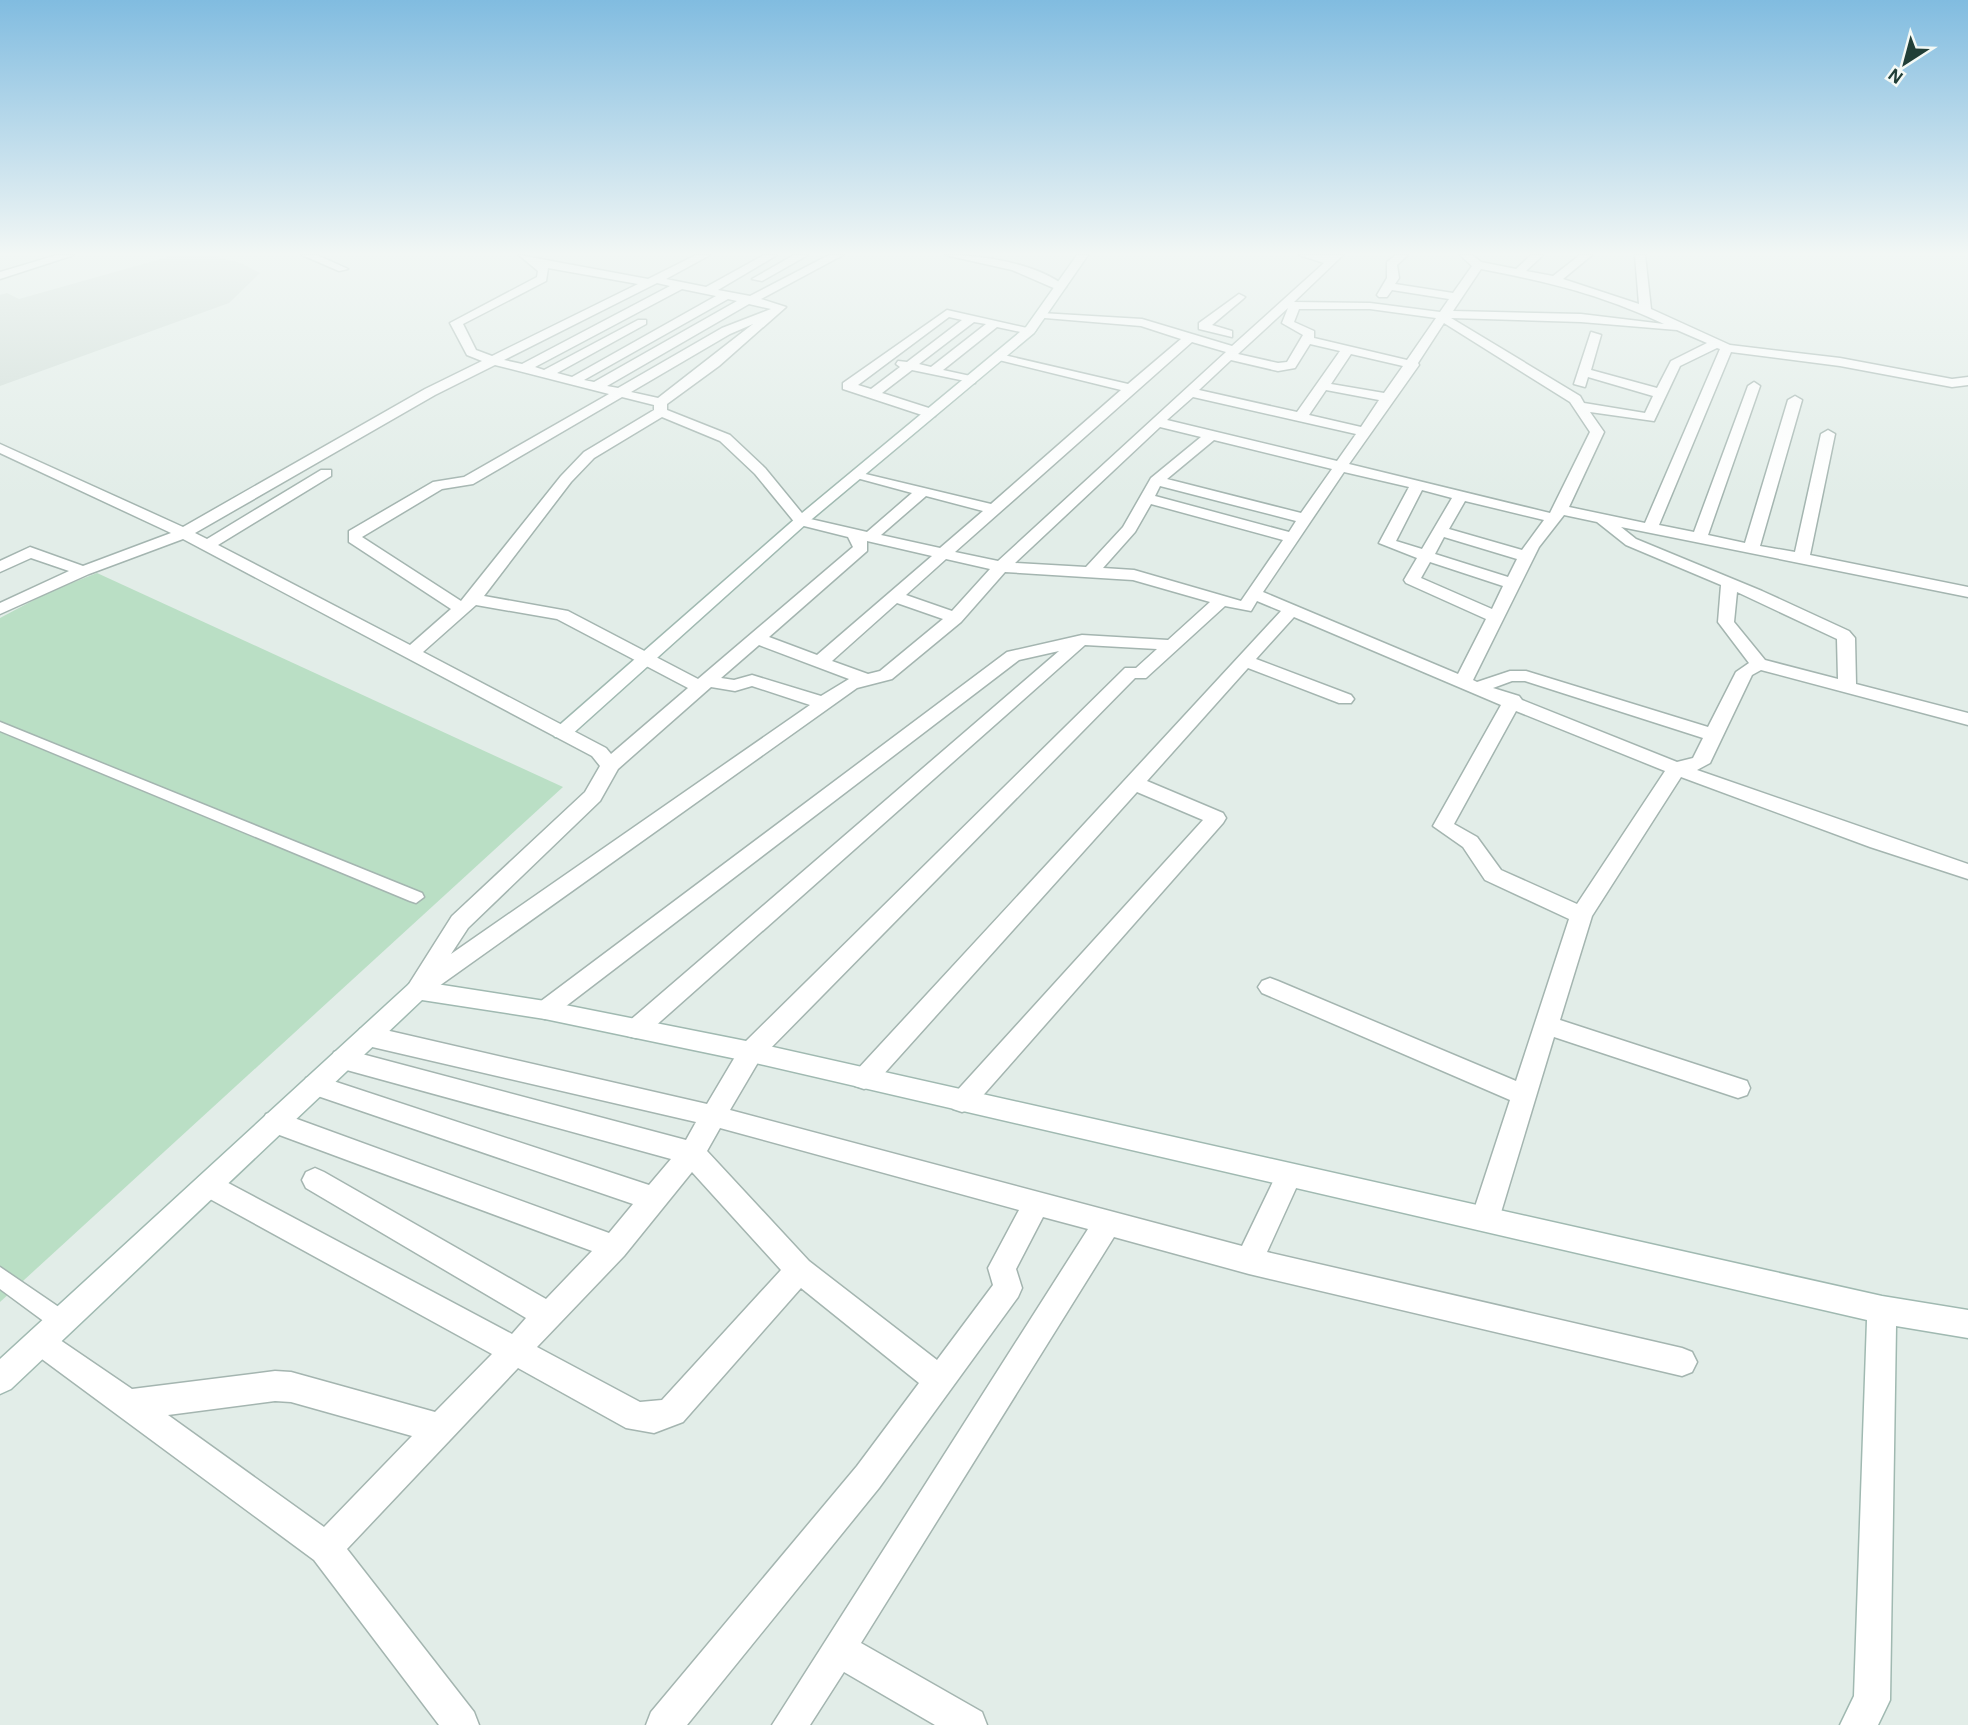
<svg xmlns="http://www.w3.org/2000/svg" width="1968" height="1725" font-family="'Alegreya Sans',sans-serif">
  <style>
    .built { fill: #d0ddd7 }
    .green { fill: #badfc5 }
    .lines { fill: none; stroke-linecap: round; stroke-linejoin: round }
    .lane-casing { stroke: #a4b5b0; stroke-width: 3 }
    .street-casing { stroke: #a4b5b0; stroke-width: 3 }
    .secondary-casing { stroke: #a0b9b1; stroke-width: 3 }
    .lane { fill: #fff; fill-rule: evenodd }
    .street { fill: #fff; fill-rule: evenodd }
    .secondary { fill: #fff; fill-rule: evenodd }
  </style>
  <rect width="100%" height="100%" fill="#e2ede8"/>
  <path class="built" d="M175,255h35l31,8 19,10 -31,30 -229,83v-91l7,-2 12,6z"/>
  <path class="green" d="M97,573l466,214 -563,515v-684l49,-26z"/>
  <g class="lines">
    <defs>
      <path id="lane" d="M0,722l422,171 2,4 -8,6 -6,-2 -410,-170z
        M0,1267l69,47 3,7 -3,7 -8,3 -8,-3 -53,-39z"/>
      <path id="street" d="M57,255h17l-74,24v-7z
        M302,255h15l31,14 -9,2z
        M519,255l129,24 48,-24h14l-44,24 40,8 58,-32h13l-59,35 32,6 79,-41h14l-82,44 25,8 -67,59 -52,38v6l63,25 35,33 41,50 61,14 45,-39 -59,-16v-6l138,33 130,-114 -126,-31v-6l133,31 53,-45 -40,-13 -96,-8 -4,-1v-4l101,6 90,27 92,-83 -25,-8h44l-49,47 76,1 70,9 9,-13 -57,-9 -5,7h-8l-2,-2 10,-17v-16l9,-7h12l-11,10 2,13 -4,6 58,9 19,-27 -12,-11h12l9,7 35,7 15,-14h12l-17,16 27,5 27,-21h12l-29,24 76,25 -4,-49h10l6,54 79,36 110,13 112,21 16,-2v8l-16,2 -112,-21 -109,-14 -72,173 35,7 54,-146 6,-4 6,4 -52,149 37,8 43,-143 7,-4 7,4 -42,146 35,6 26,-118 7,-4 7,4 -25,121 158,32v10l-347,-70 15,12 126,52 87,40 6,7 1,46 112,29v12l-207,-55 -9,5 -42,88 -13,7 271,94v15l-98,-32 -189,-70 -89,139 -32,104 187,61 3,7 -3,7 -9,3 -184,-61 -55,182 -4,9 -10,3 -10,-3 -4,-9 39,-119 -248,-107 -4,-6 4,-6 8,-3 8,3 238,100 53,-162 -84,-39 -22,-33 -30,-21 68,-121 -207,-88 -38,42 95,36 3,4 -3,4h-12l-91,-35 -101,113 76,32 3,5 -3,5 -252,286 -9,3 -9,-3 -4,-7 4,-7 250,-275 -66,-28 -264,294 -9,3 -9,-3 -3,-7 3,-7 426,-461 -24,-10 -6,10 -26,-5 -79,72h-11l-375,381 -30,51 512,136 38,-79 9,-3 9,3 4,8 -35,77 415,96 10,4 5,10 -5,10 -10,4 -433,-102 -135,-37 -253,406 121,69 5,13h-52l-91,-53 -34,53h-38l316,-496 -45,-12 -27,52 6,19 -4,9 -139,191 -192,237h-41l5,-13 206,-246 62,-83 -118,-95 -118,134 -29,11 -28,-5 -108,-60 -171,181 127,163 5,13h-40l-125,-165 -283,-209 -5,-10 5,-10 10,-4 91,62 143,-18 16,1 144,40 57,-58 -293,-161 -4,-8 4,-8 9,-4 9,4 295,157 14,-16 -220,-130 -4,-8 4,-8 9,-4 9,4 222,127 46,-48 -326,-121 -4,-8 4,-8 9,-3 334,122 24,-29 -327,-112 -3,-7 3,-7 9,-3 334,110 22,-26 -328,-90 -9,-3 -3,-7 3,-7 9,-3 343,91 10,-18 -328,-76 -8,-3 -4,-7 4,-7 8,-3 339,78 35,-59 383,-377h11l21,-19 -72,-4 -441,391 -8,2 -8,-2 -4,-7 4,-7 431,-371 -40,9 -466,356 -8,3 -8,-3 -4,-6 4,-6 470,-352 75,-17 86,5 42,-38 -77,-22 -128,-8 -44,50 -69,57 -35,9 -432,308 -8,3 -8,-3 -4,-6 4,-6 43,-68 133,-124 15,-26 -8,-10 -409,-217 -94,35 -89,40v-11l69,-32 -38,-13 -31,14v-11l30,-14 53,19 88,-33 -171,-80v-9l183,83 242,-138 57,-28 -15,-6 -17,-32 87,-46 1,-6zM548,268l90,16 -146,72 -16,-6 -13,-26 83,-43zM1481,269c68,13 119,25 183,55l-83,-10 -128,-3zM657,283l13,3 -148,78 -18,-4zM682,289l34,7 -144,81 -15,-4 89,-49v-4h-8l-94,50 -9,-3zM728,299l9,2 -143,81 -10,-2zM749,304l22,5 -49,19 -104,60 -11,-2zM1288,308l-6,15 21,12 -16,27 -9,1 -40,-9zM1299,309h71l66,9 -29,42 -93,-22v-7l-20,-9zM1451,318l130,4 96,8 30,13 -36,18 -14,27 -66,-18 10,-35 -10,-3 -17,52 11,3 3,-10 65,19 -8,17 -61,-10 -4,-7zM1444,323l126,79 20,30 -40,81 -201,-49 70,-99 -1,-2zM753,324l-95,74 -27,-6 99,-58zM1192,342l34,10 -228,209 -43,-9zM1310,344l30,7 -43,61 -98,-22 32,-30 47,11 17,-3zM1717,348l3,1 -75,174 -76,-16 35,-75 -14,-20 64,9 26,-55zM1351,354l52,12 -19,27 -53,-9zM495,365l114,29 -145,83 -31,5 -84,49v11l102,67 -41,36 -192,-100 113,-69v-6h-10l-114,69 -12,-6 240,-138zM1326,390l53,10 -18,27 -52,-12zM622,397l32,8v5l-70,42 -23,24 -100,125 -99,-64 80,-48 31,-5zM1193,397l163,37 -19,27 -170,-41zM662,417l58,24 35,33 41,50 52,13 5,10 -155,132 -130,-68 -84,-15 87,-114 23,-24zM1160,427l41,10 -50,41 -28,49 -37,40 -71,-4zM1214,440l118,29 -31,44 -134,-34zM1344,472l65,15 -30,56 38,15 -13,22 2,3 80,36 -28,55 -195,-82zM1160,486l136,35 -7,11 -134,-36zM1422,490l30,8 -30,51 -26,-8zM926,496l57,15 -43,37 -59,-13zM1465,501l79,19 -22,30 -73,-21zM1151,504l132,36 -42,61 -107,-31 -31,-2 32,-36zM1564,515l33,7 29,23 95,40 -3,37 31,41 -13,9 -28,55 -182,-56h-16l-33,11 -4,-2 66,-133zM1444,537l73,22 -9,18 -73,-23zM867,541l65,15 -115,99 -48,-18 98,-86zM946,559l44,10 -38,42 -46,-16zM1430,562l73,24 -11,23 -71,-31zM1737,592l100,47 1,40 -73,-19 -31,-38zM897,603l46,16 -63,52 -12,3 -36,-13zM476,605l81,14 131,69 -77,66 -5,-6 -183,-96zM759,645l90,34 -28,17 -69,-21 -18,5 -13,-2zM1512,681h13l178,57 -10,20 -16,4 -155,-62 -3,-4 -26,-8zM752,686l58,19 -359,249 17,-26 132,-127 18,-32 93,-82 24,4zM1516,711l149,60 -88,133 -76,-34 -24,-33 -23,-13zM720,1128l299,82 -31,58 5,17 -56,75 -128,-99 -102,-110zM692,1172l89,98 -119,130 -22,2 -103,-55 87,-91zM275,1401l16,1 121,34 -88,91 -156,-112z
        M794,255h14l-46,26 -10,-2z
        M945,255c36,0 92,8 121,32l-10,2 -44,-19z
        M1239,294l6,3 -2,2 -31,26 20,6v6l-33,-8v-6z
        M947,310l89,20 -6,4 -33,-7 -54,43 32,7v6l-63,-13 -30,23 53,17v6h-10l-82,-27v-6zM949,317l13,3 -55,42 -9,-1 -2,3 4,3 -29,22 -13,-4zM974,322l12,2 -55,43 -12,-3z"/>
      <path id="secondary" d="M1077,255h11l-54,78 -228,191 -237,213h-14l-2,-4 2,-4 241,-211 230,-191z
        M417,981l128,20 206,41 1131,254 86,14v28l-72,-12 -6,374 -12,25h-38l14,-29 13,-376 -1116,-258 -206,-43 -123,-19 -411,389 -11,5v-35l409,-375z"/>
    </defs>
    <use href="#lane" class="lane-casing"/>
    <use href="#street" class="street-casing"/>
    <use href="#secondary" class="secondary-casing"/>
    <use href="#lane" class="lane"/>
    <use href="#street" class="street"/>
    <use href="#secondary" class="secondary"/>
  </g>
  <linearGradient id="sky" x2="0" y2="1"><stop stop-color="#81bce0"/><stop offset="0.51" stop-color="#f2f7f5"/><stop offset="1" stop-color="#f2f7f5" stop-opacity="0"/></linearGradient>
  <rect width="1968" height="497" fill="url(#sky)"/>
  <g transform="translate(1905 63) rotate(216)" stroke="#f3f9f6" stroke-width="5" paint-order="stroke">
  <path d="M0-5L12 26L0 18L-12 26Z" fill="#213f38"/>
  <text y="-10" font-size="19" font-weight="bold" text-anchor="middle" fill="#213f38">N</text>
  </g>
</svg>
